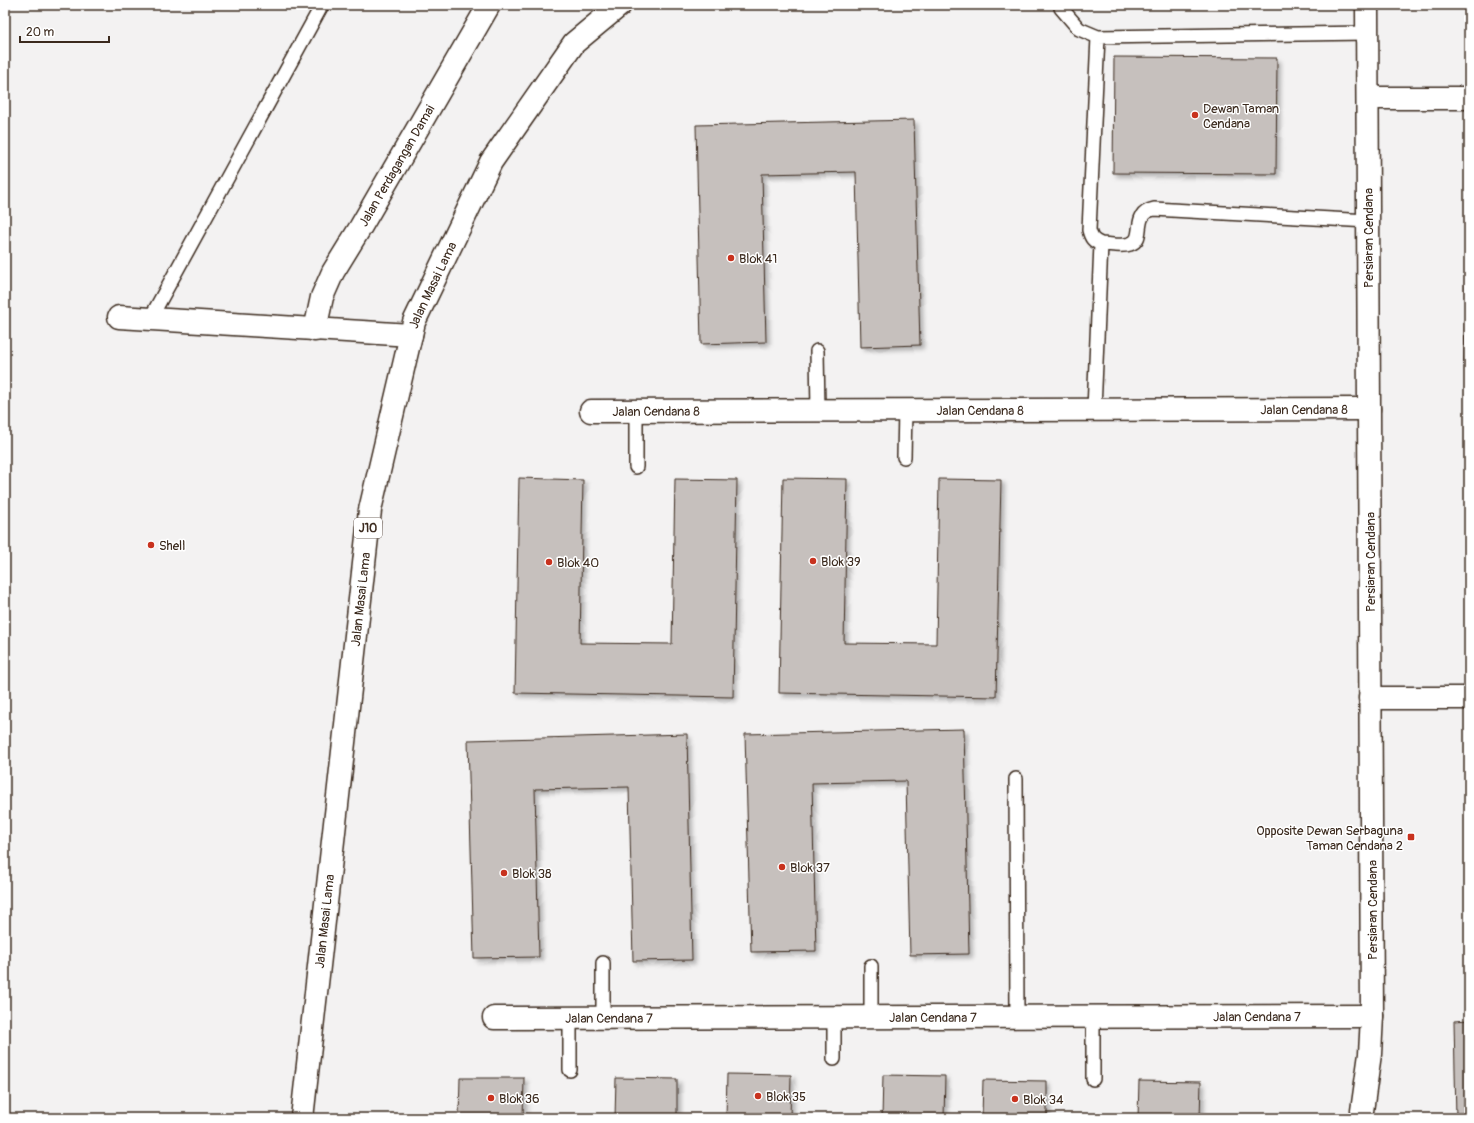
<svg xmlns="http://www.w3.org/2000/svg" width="1474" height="1123" font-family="Pangolin,sans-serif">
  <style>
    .building { fill: #c6c0bd; stroke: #3b2a1e; filter: url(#shadow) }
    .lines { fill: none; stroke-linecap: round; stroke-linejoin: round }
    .lane-casing { stroke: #3b2a1e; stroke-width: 16 }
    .street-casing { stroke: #3b2a1e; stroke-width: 25 }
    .secondary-casing { stroke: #3b2a1e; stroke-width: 25 }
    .primary-casing { stroke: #3b2a1e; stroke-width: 25 }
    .lane { stroke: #fff; stroke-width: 13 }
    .street { stroke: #fff; stroke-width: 22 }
    .secondary { stroke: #fff; stroke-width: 22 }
    .primary { stroke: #fff; stroke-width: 22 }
    .poi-dot { fill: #c8321e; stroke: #fff; stroke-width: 1.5 }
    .labels { text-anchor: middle; stroke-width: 3; stroke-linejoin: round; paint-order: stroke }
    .shield { fill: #fff; stroke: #766a62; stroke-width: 1 }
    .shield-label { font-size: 12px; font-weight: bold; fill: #3b2a1e }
    .poi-label { font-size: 13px; fill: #3b2a1e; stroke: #fff; text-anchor: start }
    .street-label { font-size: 13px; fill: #3b2a1e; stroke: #fff }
  </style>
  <defs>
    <filter id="shadow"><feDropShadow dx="3.5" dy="3.5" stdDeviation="2" flood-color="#0004"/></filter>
  </defs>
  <rect width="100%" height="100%" fill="#f3f2f2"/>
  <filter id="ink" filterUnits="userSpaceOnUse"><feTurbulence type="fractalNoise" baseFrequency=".025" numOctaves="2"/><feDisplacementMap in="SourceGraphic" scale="8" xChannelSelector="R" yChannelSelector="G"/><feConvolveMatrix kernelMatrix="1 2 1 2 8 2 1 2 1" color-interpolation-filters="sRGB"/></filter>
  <g filter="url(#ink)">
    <path class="building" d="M1114,57l163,1 -1,116 -163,-1z
      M914,120l6,225 -60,2 -4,-175 -94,2 4,168 -65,2 -5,-219z
      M1468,152h1v215l-5,-1z
      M519,478l64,2 -3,163 92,1 3,-165 62,1 -4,217 -218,-4z
      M783,478l64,1 -3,164 92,1 3,-165 62,1 -5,217 -217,-4z
      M964,729l5,225 -59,1 -4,-174 -94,2 4,168 -65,1 -6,-218z
      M687,734l5,226 -59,1 -4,-174 -94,2 4,168 -65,1 -6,-218z
      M1469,1020v98h-13l-2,-97z
      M727,1074l64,1 -1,43h-64z
      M883,1075l62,1 -1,42h-62z
      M460,1078h64l-1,40h-64z
      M616,1078l61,1v39h-62z
      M983,1080l64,1v37h-65z
      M1139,1081l62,1 -1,36h-62z"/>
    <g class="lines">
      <defs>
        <path id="lane" d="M1061,8l18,21 19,8 269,-4
          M1101,244c9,0 20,3 29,0 17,-5 0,-30 24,-35l214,12
          M150,319l172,-314
          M817,351l1,60
          M1094,410l7,-166c-8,-3 -10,-6 -12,-14l9,-193
          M636,411v56
          M904,457l1,-47
          M1016,779l1,237
          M603,963v54
          M871,966v51
          M834,1059v-42
          M570,1070v-53
          M1093,1079v-63"/>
        <g id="street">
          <path d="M1368,98h101"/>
          <path d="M119,317l292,18"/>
          <path id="s1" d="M315,330l7,-33 11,-25 27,-44 129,-223"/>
          <path id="s2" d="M591,411l778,-2"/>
          <path d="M1370,698h99"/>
          <path id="s3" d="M494,1018l878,-2"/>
        </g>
        <path id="secondary" d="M1361,1118l9,-64 2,-38 -5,-1011"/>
        <g id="primary">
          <path id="s4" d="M302,1118l68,-608 44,-188 77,-160 83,-119 46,-38"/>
        </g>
      </defs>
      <use href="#lane" class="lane-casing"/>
      <use href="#street" class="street-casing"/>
      <use href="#secondary" class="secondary-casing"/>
      <use href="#primary" class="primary-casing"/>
      <use href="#lane" class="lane"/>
      <use href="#street" class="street"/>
      <use href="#secondary" class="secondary"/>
      <use href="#primary" class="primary"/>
    </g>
  </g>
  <g class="poi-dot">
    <circle cx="1195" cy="115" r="4"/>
    <circle cx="731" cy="258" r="4"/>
    <circle cx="151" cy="545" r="4"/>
    <circle cx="813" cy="561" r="4"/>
    <circle cx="549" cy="562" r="4"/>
    <rect x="1407" y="833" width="8" height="8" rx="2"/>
    <circle cx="782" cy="867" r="4"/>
    <circle cx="504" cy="873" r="4"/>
    <circle cx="758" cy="1096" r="4"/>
    <circle cx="491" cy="1098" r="4"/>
    <circle cx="1015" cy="1099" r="4"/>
  </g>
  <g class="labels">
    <rect class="shield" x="354" y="518" width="28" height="20" rx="3"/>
    <g class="shield-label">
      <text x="368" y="532">J10</text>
    </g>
    <g class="poi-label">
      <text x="1203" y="113">Dewan Taman<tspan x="1203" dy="15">Cendana</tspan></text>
      <text x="739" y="263">Blok 41</text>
      <text x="159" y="550">Shell</text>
      <text x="821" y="566">Blok 39</text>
      <text x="557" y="567">Blok 40</text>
      <text x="1403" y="835" text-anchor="end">Opposite Dewan Serbaguna<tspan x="1403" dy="15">Taman Cendana 2</tspan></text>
      <text x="790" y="872">Blok 37</text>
      <text x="512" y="878">Blok 38</text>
      <text x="766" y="1101">Blok 35</text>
      <text x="499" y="1103">Blok 36</text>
      <text x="1023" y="1104">Blok 34</text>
    </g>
    <g class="street-label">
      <text dy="5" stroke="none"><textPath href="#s1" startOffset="185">Jalan Perdagangan Damai</textPath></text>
      <text transform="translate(1368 238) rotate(-90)" y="5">Persiaran Cendana</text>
      <text dy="5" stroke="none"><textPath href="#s4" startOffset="846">Jalan Masai Lama</textPath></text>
      <text dy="5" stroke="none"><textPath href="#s2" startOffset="713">Jalan Cendana 8</textPath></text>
      <text dy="5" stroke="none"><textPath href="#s2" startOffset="389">Jalan Cendana 8</textPath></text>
      <text dy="5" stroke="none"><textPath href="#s2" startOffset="65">Jalan Cendana 8</textPath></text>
      <text transform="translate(1370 562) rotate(-90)" y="5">Persiaran Cendana</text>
      <text dy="5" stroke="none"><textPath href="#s4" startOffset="522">Jalan Masai Lama</textPath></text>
      <text transform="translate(1372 910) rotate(-90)" y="5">Persiaran Cendana</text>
      <text dy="5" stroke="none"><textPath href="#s4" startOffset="198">Jalan Masai Lama</textPath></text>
      <text dy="5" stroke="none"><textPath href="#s3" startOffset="763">Jalan Cendana 7</textPath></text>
      <text dy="5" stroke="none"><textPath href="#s3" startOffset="115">Jalan Cendana 7</textPath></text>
      <text dy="5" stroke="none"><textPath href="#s3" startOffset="439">Jalan Cendana 7</textPath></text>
    </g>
  </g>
  <rect width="1474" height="1123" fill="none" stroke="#fff" stroke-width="20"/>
  <rect x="10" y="10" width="1454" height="1103" fill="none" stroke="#3b2a1e" stroke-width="1.5" filter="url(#ink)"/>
  <path d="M20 36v6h89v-6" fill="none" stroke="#3b2a1e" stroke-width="2"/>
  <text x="26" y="36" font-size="12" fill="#3b2a1e" stroke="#ffffff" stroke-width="3" paint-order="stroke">20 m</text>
</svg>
